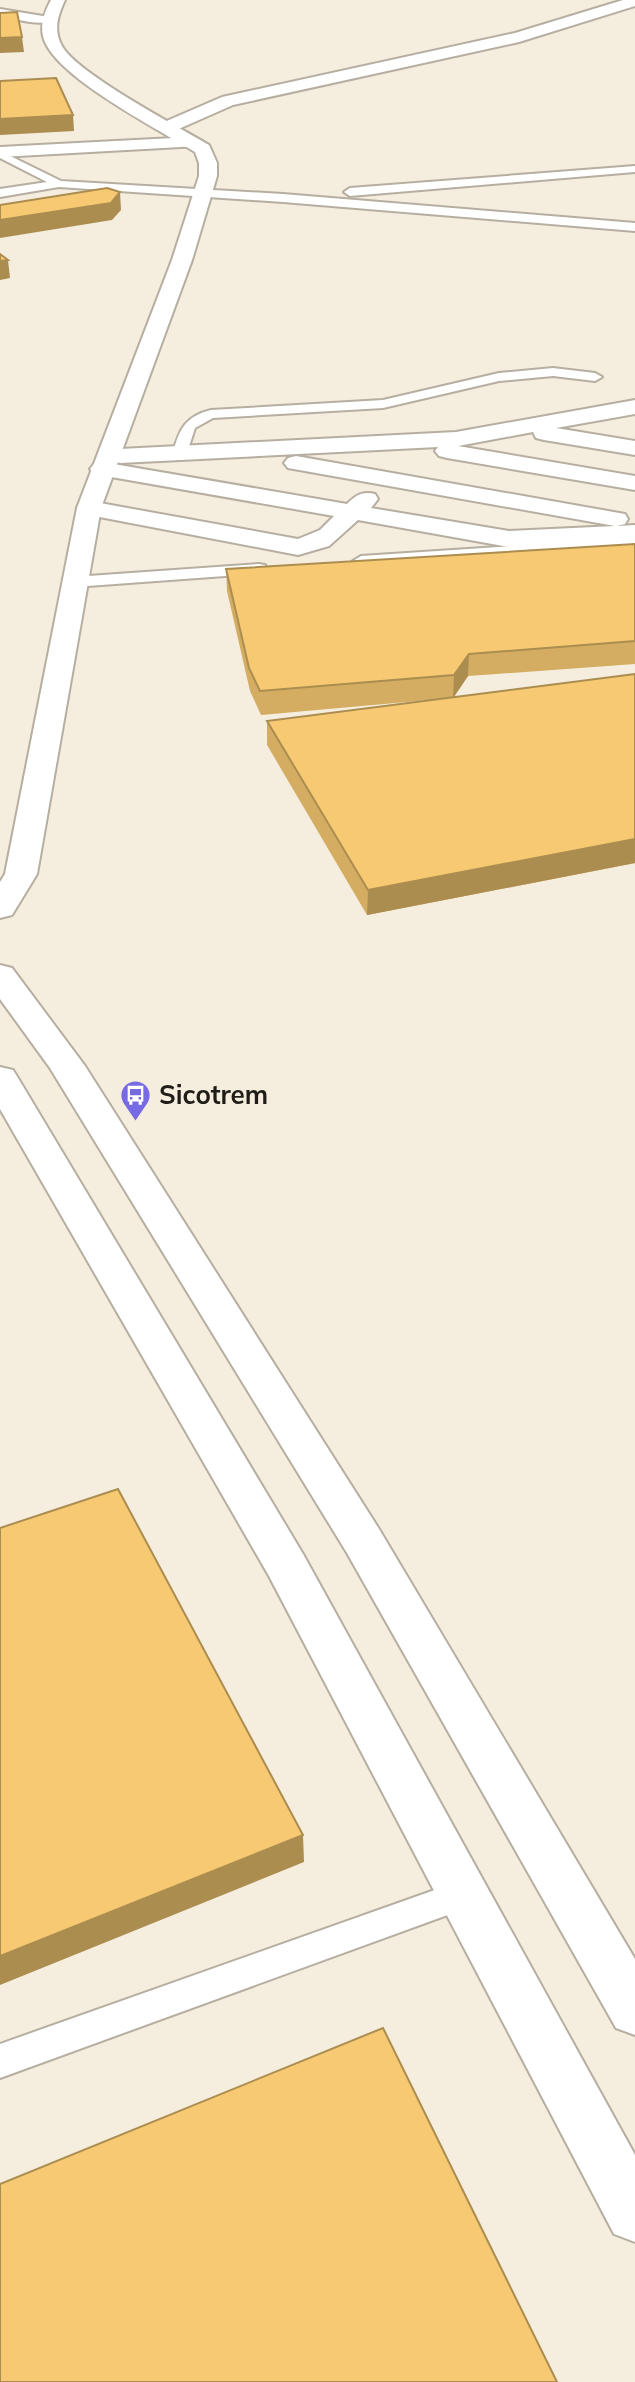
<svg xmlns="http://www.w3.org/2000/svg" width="635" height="2382" font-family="Mulish,sans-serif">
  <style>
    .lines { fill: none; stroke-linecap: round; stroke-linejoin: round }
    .lane-casing { stroke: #b6afa1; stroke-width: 4 }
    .street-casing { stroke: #b6afa1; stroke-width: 4 }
    .secondary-casing { stroke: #b6afa1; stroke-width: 4 }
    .primary-casing { stroke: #b6afa1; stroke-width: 4 }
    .lane { fill: #fff; fill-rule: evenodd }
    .street { fill: #fff; fill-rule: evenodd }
    .secondary { fill: #fff; fill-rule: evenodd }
    .primary { fill: #fff; fill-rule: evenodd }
    .wall { fill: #d4ad62 }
    .shaded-wall { fill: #ac8d50 }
    .building { fill: #f6c972; stroke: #ac8d50; stroke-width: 2 }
    .labels { text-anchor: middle; stroke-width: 5; stroke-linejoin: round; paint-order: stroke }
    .poi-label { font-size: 26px; font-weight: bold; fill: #201d18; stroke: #f5edde; text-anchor: start }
  </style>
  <rect width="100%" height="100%" fill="#f5edde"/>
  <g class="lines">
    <defs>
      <path id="lane" d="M0,9l49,8 5,3c-14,7 -39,-1 -54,-5z
        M0,151l61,30 222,13 352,29v8l-352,-29 -224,-15 -59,10v-8l47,-7 -47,-24z
        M635,166v6l-285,24 -6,-4 6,-4z
        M553,368l42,5 7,4 -7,4 -42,-5 -54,5 -116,27 -170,10 -18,10 -9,28h-10l-3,-3c6,-24 13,-37 38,-43l172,-10 116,-27z
        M635,538v10l-274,18 -8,-5 8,-5z
        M259,564l6,1 2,4 -2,4 -191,14 -8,-5 8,-5z
        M463,1880l12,5 5,10 -5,10 -475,173v-34z"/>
      <path id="street" d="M623,0h12v6l-116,36 -286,63 -59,26h-12l-3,-4 3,-4 60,-26 293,-64z
        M193,137l9,5 -3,4 -199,11v-10z
        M635,400v14l-79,14 79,13v14l-91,-15 -8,-2 -3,-6 -75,14 177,30v14l-188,-32 -8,-2 -4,-5 3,-4 -318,16 -8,-2 -4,-5 4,-5 8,-2 336,-17z
        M296,456l329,58 3,5 -3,5 -8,2 18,-1v16l-126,6 -151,-27 -29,26 -31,9 -209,-40 -9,-2 -3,-5 3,-5 9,-2 209,38 22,-9 14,-14 -240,-42 -4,-5 4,-5 8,-2 245,42c9,-9 15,-13 28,-10l3,5 -7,9 138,23 106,-5 -327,-58 -4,-5 4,-5z"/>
      <path id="secondary" d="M51,0h14c-7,15 -12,30 -3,46 14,27 117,81 147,99l8,18v13l-25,84 -91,248 -64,366 -25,41 -12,3v-36l5,-8 72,-366 95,-248 27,-84v-13l-4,-11c-35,-22 -144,-77 -152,-116 -3,-13 2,-25 8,-36z"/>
      <path id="primary" d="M0,965l12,3 73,98 294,463 256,430v76l-19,-7 -269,-475 -297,-485 -50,-69z
        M0,1067l13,3 5,8 285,476 332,601v87l-21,-8 -345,-658 -269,-467z"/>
    </defs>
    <use href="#lane" class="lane-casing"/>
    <use href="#street" class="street-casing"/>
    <use href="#secondary" class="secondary-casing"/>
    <use href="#primary" class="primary-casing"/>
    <use href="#lane" class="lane"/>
    <use href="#street" class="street"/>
    <use href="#secondary" class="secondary"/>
    <use href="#primary" class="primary"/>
  </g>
  <path class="wall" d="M635,544v120l-167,12 -14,21 181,-23v189l-268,52 -100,-170v-24l162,-21 -168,15 -11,-24 -23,-100 -1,-22z"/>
  <path class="shaded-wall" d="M22,37l2,15 -24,1v-15z
    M73,115l1,16 -74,4v-16z
    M120,192l1,18 -9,10 -112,18v-18z
    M8,260l2,18 -10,2v-19z
    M469,654l-1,22 -15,22 1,-23z
    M635,839v24l-268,52 1,-25z
    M303,1835l1,27 -304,123v-29z"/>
  <path class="building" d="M17,12l5,25 -22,1v-25z
    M56,78l17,37 -73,4v-38z
    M107,188l13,4 -9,11 -111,17v-15z
    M0,254l8,6 -8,1z
    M635,544v97l-166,13 -15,21 -194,16 -11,-23 -23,-99z
    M635,674v165l-267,51 -101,-169z
    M118,1489l185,346 -303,121v-428z
    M383,2028l174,354h-557v-198z"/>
  <defs>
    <symbol id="bus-pin" viewBox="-11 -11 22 30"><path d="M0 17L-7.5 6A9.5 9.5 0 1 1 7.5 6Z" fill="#766ae5" stroke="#f5edde"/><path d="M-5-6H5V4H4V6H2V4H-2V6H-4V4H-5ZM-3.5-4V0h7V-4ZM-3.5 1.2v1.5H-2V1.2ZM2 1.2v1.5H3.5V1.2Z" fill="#fff"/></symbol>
  </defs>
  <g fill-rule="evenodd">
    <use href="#bus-pin" x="118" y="1078" width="35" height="47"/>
  </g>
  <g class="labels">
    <g class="poi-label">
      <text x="159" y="1104">Sicotrem</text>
    </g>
  </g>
</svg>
